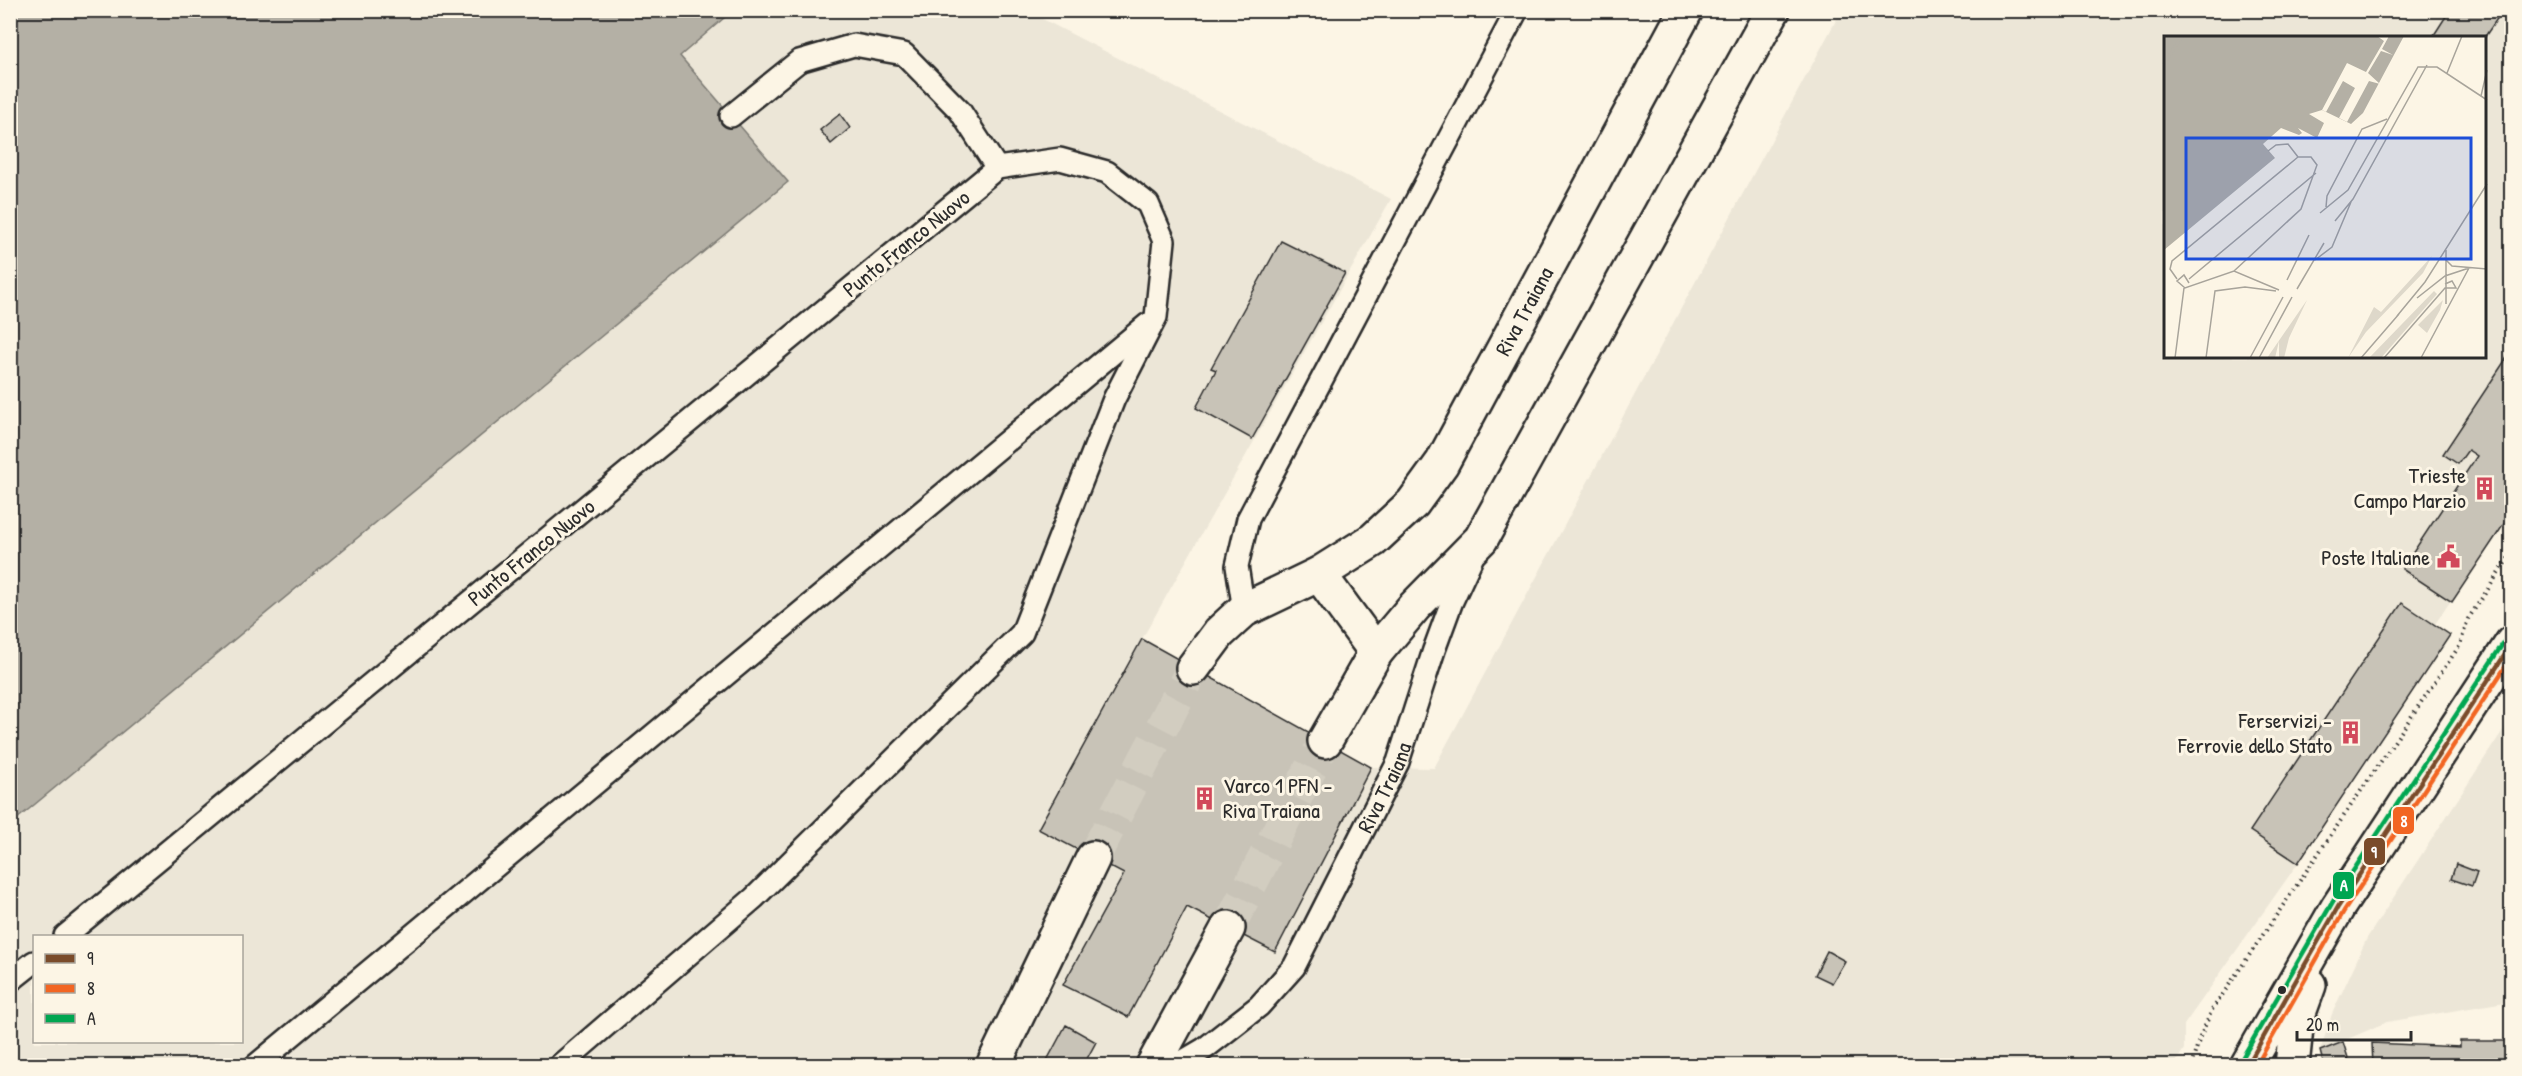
<svg xmlns="http://www.w3.org/2000/svg" width="2522" height="1076" font-family="'Patrick Hand',sans-serif">
  <style>
    .built { fill: #ece6d7; fill-rule: evenodd }
    .water { fill: #b4b0a5; stroke: #7d7b74; stroke-width: 1.5 }
    .building { fill: #c8c3b7; stroke: #2b2b2b; stroke-width: 1.5 }
    .lines { fill: none; stroke-linecap: round; stroke-linejoin: round }
    .street-tunnel { stroke: #d2cdc0; stroke-width: 33; stroke-dasharray: 33 16; stroke-linecap: butt }
    .lane-casing { stroke: #2b2b2b; stroke-width: 26 }
    .street-casing { stroke: #2b2b2b; stroke-width: 38 }
    .primary-casing { stroke: #2b2b2b; stroke-width: 38 }
    .path { stroke: #2b2b2b; stroke-width: 4; stroke-dasharray: 1.5 4.5; stroke-linecap: butt }
    .lane { stroke: #fcf5e5; stroke-width: 21 }
    .street { stroke: #fcf5e5; stroke-width: 33 }
    .primary { stroke: #fcf5e5; stroke-width: 33 }
    .bus-1-casing { stroke: #fcf5e5; stroke-width: 9 }
    .bus-2-casing { stroke: #fcf5e5; stroke-width: 9 }
    .bus-3-casing { stroke: #fcf5e5; stroke-width: 9 }
    .bus-1 { stroke: #7a4b2a; stroke-width: 4.5 }
    .bus-2 { stroke: #f26522; stroke-width: 4.5 }
    .bus-3 { stroke: #00a651; stroke-width: 4.5 }
    .bus-dot { fill: #2b2b2b; stroke: #fcf5e5; stroke-width: 2 }
    .labels { text-anchor: middle; stroke-width: 6; stroke-linejoin: round; paint-order: stroke }
    .street-label { font-size: 22px; fill: #2b2b2b; stroke: #fcf5e5 }
    .poi-label { font-size: 22px; fill: #2b2b2b; stroke: #fcf5e5; text-anchor: end }
    .inset-river { fill: none; stroke: #b4b0a5; stroke-width: 3 }
    .inset-road { fill: none; stroke: #a8a49b; stroke-width: 1.5 }
    .view { fill: #1d4ed8; fill-opacity: 0.15; stroke: #1d4ed8; stroke-width: 3 }
    .inset-edge { fill: none; stroke: #2b2b2b; stroke-width: 3 }
    .line-badge { stroke: #fcf5e5; stroke-width: 2 }
    .badge-label { font-size: 16px; text-anchor: middle; font-weight: bold; fill: #fff }
  </style>
  <rect width="100%" height="100%" fill="#fcf5e5"/>
  <filter id="ink" filterUnits="userSpaceOnUse"><feTurbulence type="fractalNoise" baseFrequency=".0167" numOctaves="2"/><feDisplacementMap in="SourceGraphic" scale="12" xChannelSelector="R" yChannelSelector="G"/><feConvolveMatrix kernelMatrix="1 2 1 2 8 2 1 2 1" color-interpolation-filters="sRGB"/></filter>
  <g filter="url(#ink)">
    <path class="built" d="M732,11h295l364,188 -249,440 229,128 63,1 407,-757h670v501l-76,112 15,11 -152,228 -114,162v24l-10,16 -2163,1v-242l205,-170 515,-538 -52,-60zM2165,38h319v319h-319zM34,936h208v106h-208z
      M2511,718v283l-124,21 -67,29 12,-37 35,-76z"/>
    <path class="water" d="M11,11h721l-52,45 108,126 -777,642z"/>
    <path class="building" d="M2450,10h53l-19,28h-52z
      M840,114l10,14 -19,16 -11,-14z
      M1281,241l64,32 -93,166 -56,-31 20,-38 -5,-2z
      M2512,350v162l-60,90 -50,-33 75,-113 -9,-6 -10,14 -15,-10z
      M2402,603l48,32 -152,228 -48,-32z
      M1142,639l229,128 -96,185 -88,-45 -59,110 -65,-32 61,-111 -86,-45z
      M2456,864l21,8 -5,14 -21,-7z
      M1827,951l18,10 -13,22 -17,-8z
      M1066,1025l30,17 -13,24h-39z
      M2460,1041h52v25h-139l-1,-23 88,4z
      M2343,1042l6,19 -12,5h-13l-4,-15z"/>
    <g class="lines">
      <path class="street-tunnel" d="M1093,858l100,-190
        M1228,928l97,-187"/>
      <defs>
        <g id="lane">
          <path d="M1244,610l-7,-44 11,-47 269,-509"/>
          <path d="M65,936l932,-768 -37,-57 -56,-57 -50,-9 -55,16 -68,55"/>
          <path d="M10,981l24,-19"/>
          <path d="M255,1066l893,-742"/>
          <path d="M559,1066l195,-168 268,-265 92,-234 42,-82 8,-76 -16,-37 -41,-32 -47,-13 -63,9"/>
          <path id="s1" d="M1175,1066l29,-17 55,-43 35,-39 104,-205 36,-112 18,-49 20,-43"/>
        </g>
        <g id="street">
          <path d="M1319,574l57,78"/>
          <path id="s2" d="M1193,668l26,-35 25,-23 75,-36 54,-34 40,-37 29,-40 244,-453"/>
          <path d="M1325,741l51,-89 38,-45 67,-68 292,-529"/>
          <path d="M993,1066l100,-208"/>
          <path d="M1153,1066l75,-138"/>
        </g>
        <path id="primary" d="M2247,1066l91,-159 174,-264
          M2292,1066l5,-48 12,-33"/>
      </defs>
      <use href="#lane" class="lane-casing"/>
      <use href="#street" class="street-casing"/>
      <use href="#primary" class="primary-casing"/>
      <path class="path" d="M2191,1066l9,-29 12,-27 248,-365 8,-26 44,-66"/>
      <use href="#lane" class="lane"/>
      <use href="#street" class="street"/>
      <use href="#primary" class="primary"/>
      <defs>
        <path id="bus-1" d="M2247,1066l91,-159 174,-263"/>
        <path id="bus-2" d="M2256,1066l88,-155 168,-254"/>
        <path id="bus-3" d="M2240,1062l92,-159 174,-264"/>
      </defs>
      <use href="#bus-1" class="bus-1-casing"/>
      <use href="#bus-2" class="bus-2-casing"/>
      <use href="#bus-3" class="bus-3-casing"/>
      <use href="#bus-1" class="bus-1"/>
      <use href="#bus-2" class="bus-2"/>
      <use href="#bus-3" class="bus-3"/>
    </g>
  </g>
  <defs>
    <symbol id="building-bare" viewBox="-9 -9 18 18"><path d="M-4-6H4V6H1V3H-1V6H-4ZM-2.5-4.3h1.7v1.8h-1.7ZM.8-4.3h1.7v1.8H.8ZM-2.5-1h1.7V.8h-1.7ZM.8-1h1.7V.8H.8Z" fill="#d1495b" stroke="#fcf5e5" stroke-width="2.5" paint-order="stroke"/></symbol>
    <symbol id="civic-bare" viewBox="-9 -9 18 18"><path d="M-.6-6.5H3V-4.5H.6V-3L4-1V1h2V6H-6V1h2V-1L-.6-3ZM-1.2 2.5V6h2.4V2.5Z" fill="#d1495b" stroke="#fcf5e5" stroke-width="2.5" paint-order="stroke"/></symbol>
  </defs>
  <g fill-rule="evenodd">
    <use href="#building-bare" x="2468" y="472" width="33" height="33"/>
    <use href="#civic-bare" x="2432" y="540" width="33" height="33"/>
    <use href="#building-bare" x="2334" y="716" width="33" height="33"/>
    <use href="#building-bare" x="1188" y="782" width="33" height="33"/>
  </g>
  <circle class="bus-dot" cx="2282" cy="990" r="5"/>
  <g class="labels">
    <g class="street-label">
      <text transform="translate(906 243) rotate(-39)" y="8">Punto Franco Nuovo</text>
      <text dy="8" stroke="none"><textPath href="#s2" startOffset="501">Riva Traiana</textPath></text>
      <text transform="translate(531 552) rotate(-39)" y="8">Punto Franco Nuovo</text>
      <text dy="8" stroke="none"><textPath href="#s1" startOffset="357">Riva Traiana</textPath></text>
    </g>
    <g class="poi-label">
      <text x="2466" y="483">Trieste<tspan x="2466" dy="25">Campo Marzio</tspan></text>
      <text x="2430" y="565">Poste Italiane</text>
      <text x="2332" y="728">Ferservizi -<tspan x="2332" dy="25">Ferrovie dello Stato</tspan></text>
      <text x="1223" y="793" text-anchor="start">Varco 1 PFN -<tspan x="1223" dy="25">Riva Traiana</tspan></text>
    </g>
  </g>
  <g transform="translate(2164 36)">
    <rect width="322" height="322" fill="#fcf5e5"/>
    <path d="M268,220l-9,17 -57,59 -18,26 26,-51 7,5zM270,255l3,3 -56,64h-12zM143,264l-18,38 -5,20h-5v-17l-4,17h-8zM279,264l-3,10 -13,23 -9,-8z" fill="#ded8ca"/>
    <path d="M0,0h240l-41,77 -12,11 -29,-14 -13,4 15,9 -7,15 -19,-10 4,5 -3,2 -18,-7 -18,16 12,14 -111,92z" fill="#b4b0a5"/>
    <path d="M213,0h12l-7,13 11,6 -12,-4 -13,22 12,11 -11,-3 -22,41 -8,-4 16,-30 -12,-7 -17,31 -4,-2 25,-47 19,9 18,-31z" fill="#fcf5e5"/>
    <path class="inset-river" d="M0,28l18,-28"/>
    <path class="inset-road" d="M283,37l15,-37M317,60l6,-26M162,171l1,-11 35,-67 25,-10M156,177l28,-23 70,-123h19l50,33M171,185l18,-22 74,-134M282,214v54M280,222l8,8 35,3M151,224l17,-13 19,-45M70,235l67,-62 16,-44 -6,-8h-13M13,243l-7,-10 2,-8 126,-104 -10,-13 -12,1 -8,6M25,243l127,-106M123,244l22,-45M25,247l-5,-8 -7,6 8,7 49,-17 45,19M133,253l27,-46M253,262l28,-22 24,-8M233,280l28,-34 62,-98M11,322l9,-70M42,322l9,-67 30,-4 31,4M86,322l33,-61M95,322l33,-61M197,322l38,-44M220,322l61,-70h11l-4,-7 -7,3M257,322l48,-90"/>
    <path class="view" d="M22,102h285v121h-285z"/>
    <rect width="322" height="322" class="inset-edge"/>
  </g>
  <g class="line-badge">
    <rect x="2392" y="806" width="23" height="29" rx="6" fill="#f26522"/>
    <rect x="2363" y="837" width="23" height="29" rx="6" fill="#7a4b2a"/>
    <rect x="2332" y="871" width="23" height="29" rx="6" fill="#00a651"/>
  </g>
  <g class="badge-label">
    <text x="2404" y="827">8</text>
    <text x="2374" y="858">9</text>
    <text x="2344" y="891">A</text>
  </g>
  <rect width="2522" height="1076" fill="none" stroke="#fcf5e5" stroke-width="36"/>
  <rect x="18" y="18" width="2486" height="1040" fill="none" stroke="#2b2b2b" stroke-width="2" filter="url(#ink)"/>
  <rect x="33" y="935" width="210" height="108" fill="#fcf5e5" stroke="#a8a49b" stroke-width="1.5"/>
  <rect x="45" y="954" width="30" height="9" fill="#7a4b2a" stroke="#a8a49b" stroke-width="1.5"/>
  <text x="87" y="965" font-size="18" fill="#2b2b2b">9</text>
  <rect x="45" y="984" width="30" height="9" fill="#f26522" stroke="#a8a49b" stroke-width="1.5"/>
  <text x="87" y="995" font-size="18" fill="#2b2b2b">8</text>
  <rect x="45" y="1014" width="30" height="9" fill="#00a651" stroke="#a8a49b" stroke-width="1.5"/>
  <text x="87" y="1025" font-size="18" fill="#2b2b2b">A</text>
  <path d="M2297 1031v9h114v-9" fill="none" stroke="#2b2b2b" stroke-width="3"/>
  <text x="2306" y="1031" font-size="18" fill="#2b2b2b" stroke="#fcf5e5" stroke-width="4.5" paint-order="stroke">20 m</text>
</svg>
